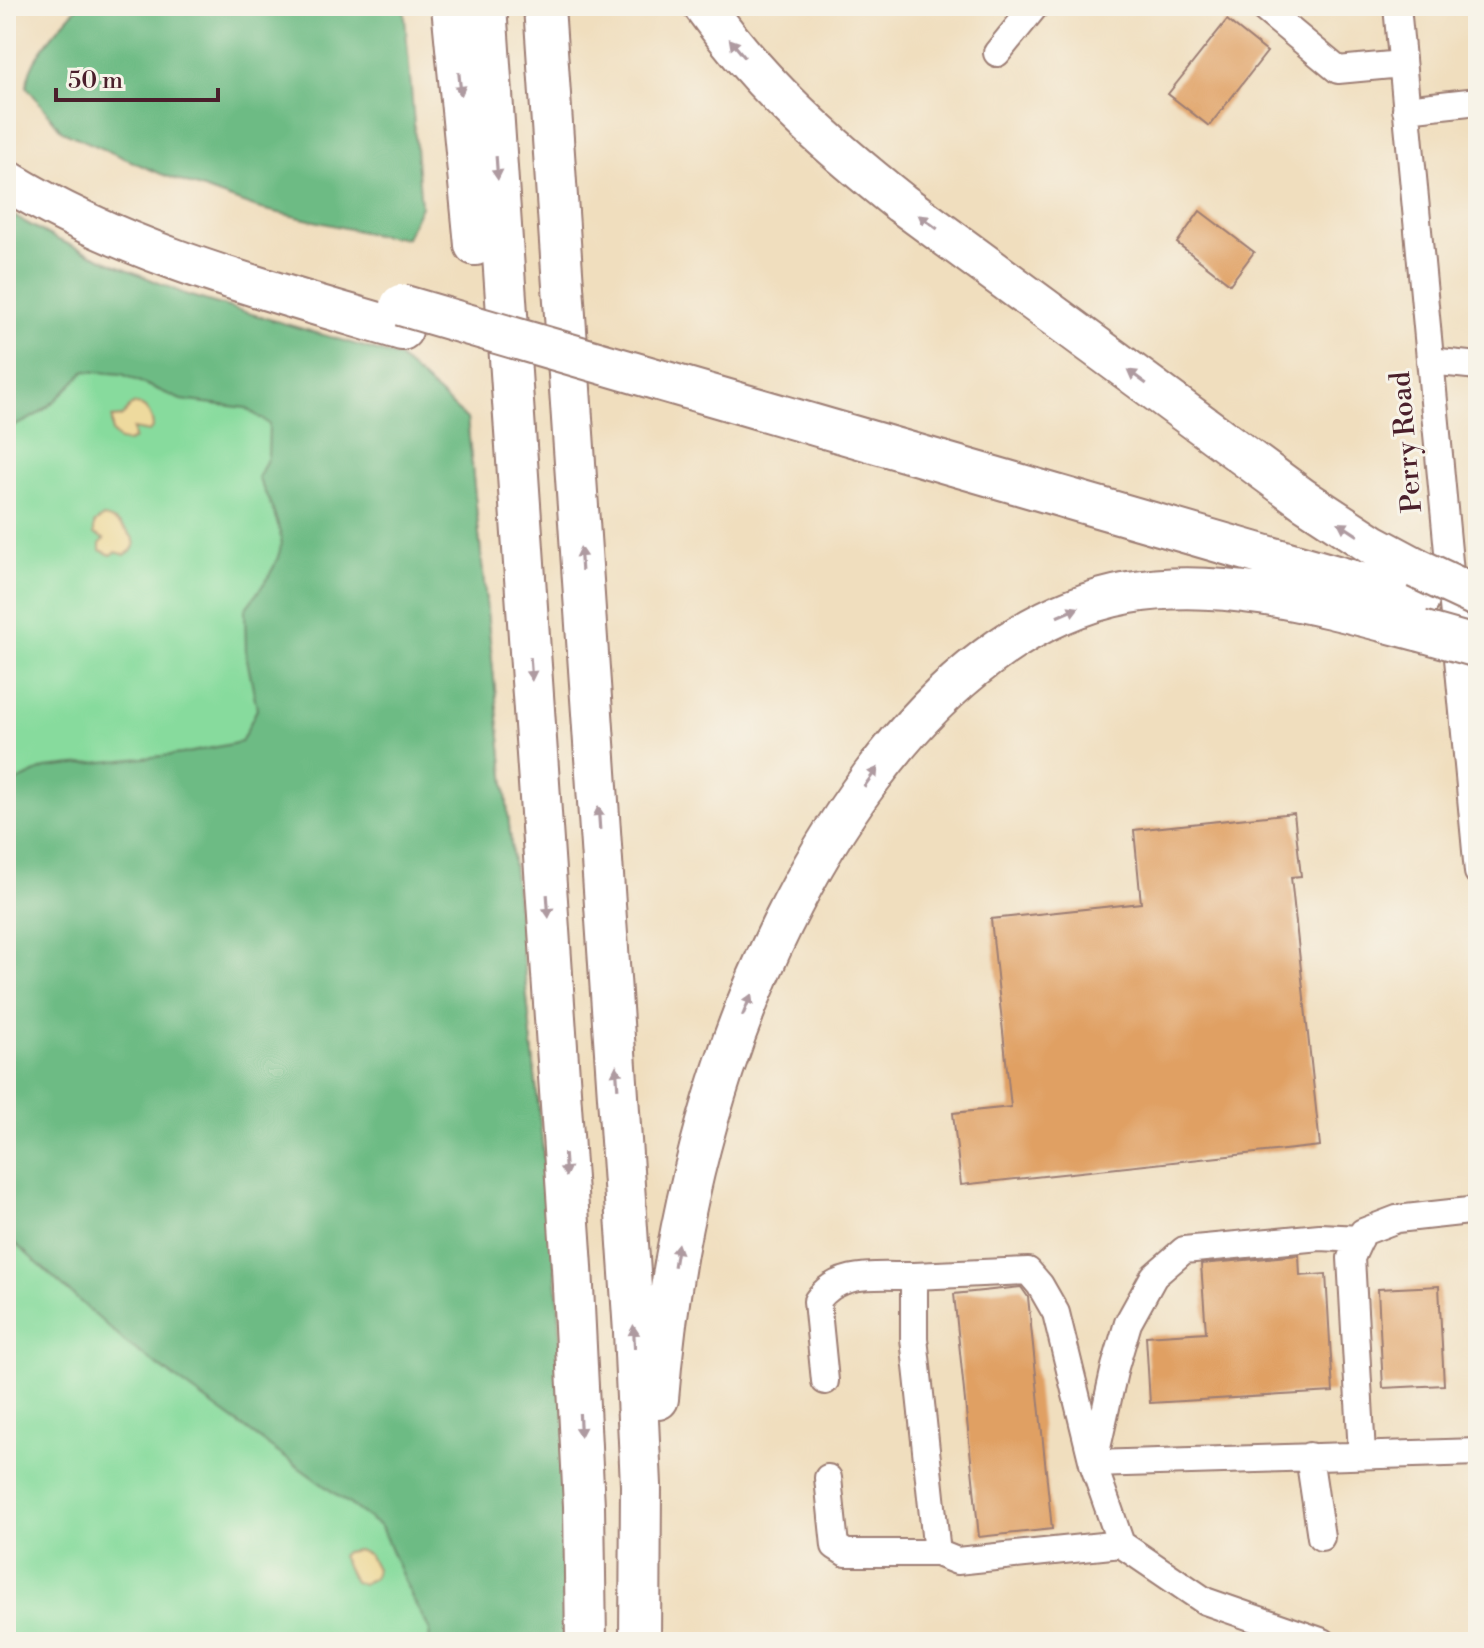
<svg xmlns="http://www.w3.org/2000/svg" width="1484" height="1648" font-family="'Libre Bodoni',serif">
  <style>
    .green { fill: #87db9d; stroke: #687d64; stroke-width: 2 }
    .forest { fill: #6dbb84; stroke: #5c6d58; stroke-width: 2 }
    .sand { fill: #eeda9e; stroke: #9c7c64; stroke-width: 2 }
    .building { fill: #e0a064 }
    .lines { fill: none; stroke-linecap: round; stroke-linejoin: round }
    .minor-casing { stroke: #9d7e74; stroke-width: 30 }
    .highway-casing { stroke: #9d7e74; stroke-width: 44 }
    .minor { stroke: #fff; stroke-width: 26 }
    .highway { stroke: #fff; stroke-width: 40 }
    .highway-bridge-casing { stroke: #9d7e74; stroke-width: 44; stroke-linecap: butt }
    .highway-bridge { stroke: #fff; stroke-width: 40 }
    .oneway { fill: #ae9aa0 }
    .labels { text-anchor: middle; stroke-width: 6; stroke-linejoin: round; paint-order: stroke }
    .street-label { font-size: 28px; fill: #4a1f2b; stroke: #f7f3e8 }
  </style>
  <rect width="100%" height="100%" fill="#f7f3e8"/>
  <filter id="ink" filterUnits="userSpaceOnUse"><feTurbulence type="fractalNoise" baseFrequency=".0125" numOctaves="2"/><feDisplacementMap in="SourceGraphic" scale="16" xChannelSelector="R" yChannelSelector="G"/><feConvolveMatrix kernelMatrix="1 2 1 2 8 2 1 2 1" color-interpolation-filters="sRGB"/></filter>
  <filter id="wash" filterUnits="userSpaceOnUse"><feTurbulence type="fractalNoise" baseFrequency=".006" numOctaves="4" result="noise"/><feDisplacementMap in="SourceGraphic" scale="32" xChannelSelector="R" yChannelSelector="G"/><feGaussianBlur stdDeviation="1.8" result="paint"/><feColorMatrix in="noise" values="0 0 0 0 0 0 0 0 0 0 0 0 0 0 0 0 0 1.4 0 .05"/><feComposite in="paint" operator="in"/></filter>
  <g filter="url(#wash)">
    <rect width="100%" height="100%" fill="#f0debe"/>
    <path class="green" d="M6,212l50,27 131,56 211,62 69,62 92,887 6,121 -2,215h-557z"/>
    <path class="forest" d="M78,6h326l17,200 -15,32 -30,-3 -119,-27 -96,-34 -99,-43 -35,-44c1,-30 32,-58 51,-81z
      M6,212l50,27 131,56 211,62 69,62 92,887 6,121 -2,215h-134l1,-12 -18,-32 -31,-71 -256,-185 -119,-107v-449l39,-18 137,-14 59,-12 16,-33 -11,-55 -1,-45c13,-17 35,-44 36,-66 1,-15 -16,-51 -23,-65l10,-21 1,-33 -23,-16 -65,-8 -59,-26 -37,-3c-23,23 -46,50 -79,57z"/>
    <path class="sand" d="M137,404c11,3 15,12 16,23l-4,5 -16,-3 1,10 -6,3 -8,-1 -8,-9v-14l10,-1 9,-12z
      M103,517c12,1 29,15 32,27l-3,6 -7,5 -9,-3 -5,3 -11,-5v-6l4,-5 -10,-5v-10z
      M357,1550l11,4 8,15 -2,9 -12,6 -8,-2 -13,-26 4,-4z"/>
    <g id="blocks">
      <path class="building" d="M1227,20l40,32 -58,74 -41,-32z
        M1200,211l54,41 -24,32 -53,-41z
        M1294,813l7,63 -10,1 29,269 -359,39 -8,-72 58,-6 -20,-188 150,-16 -7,-73z
        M1299,1255l1,21 26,-2 7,118 -183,11 -4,-67 60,-4 -5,-68z
        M1439,1286l5,99 -61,3 -5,-99z
        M1021,1287l7,10 24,232 -73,8 -25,-243z"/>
    </g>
  </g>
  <g filter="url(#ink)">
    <use href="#blocks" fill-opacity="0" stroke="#9d7e74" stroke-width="2"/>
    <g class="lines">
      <defs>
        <path id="minor" d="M1261,6l77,64 64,-6
          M1397,6l81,866
          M997,53l38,-47
          M1406,109l72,-8
          M1430,361l48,5
          M825,1381l-8,-80c22,-32 62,-24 97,-25
          M1362,1454l-11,-196 12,-26 34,-13 81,-9
          M1309,1456l12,81
          M1095,1457l20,-90 13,-44 26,-47 30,-26 136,-13 40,2
          M1093,1464l-37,-151 -16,-28 -12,-14 -114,5v62l23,215 20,8 164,-17
          M828,1478l7,68 11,7h91
          M1323,1642l-118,-41 -84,-57 -28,-80 385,-12"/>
        <path id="highway" d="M452,6l23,239
          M486,6l86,1261 12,239 2,136
          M544,6l90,1326 7,153 -1,157
          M704,6c54,77 124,139 197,197l402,296 70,46 43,23
          M6,180c121,74 261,110 396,150
          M659,380l760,220
          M658,1399c9,-112 30,-222 65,-329 59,-181 200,-440 406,-477 96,-17 199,14 292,38"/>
      </defs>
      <use href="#minor" class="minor-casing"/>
      <use href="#highway" class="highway-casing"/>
      <use href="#minor" class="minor"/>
      <use href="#highway" class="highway"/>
      <defs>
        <path id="highway-bridge" d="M401,305l258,75
          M1416,568l62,29
          M1421,631l57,16"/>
      </defs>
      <use href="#highway-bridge" class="highway-bridge-casing"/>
      <use href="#highway-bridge" class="highway-bridge"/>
    </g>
    <defs><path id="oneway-solid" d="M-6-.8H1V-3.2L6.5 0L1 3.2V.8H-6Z" transform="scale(2)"/></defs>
    <g class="oneway">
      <use href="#oneway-solid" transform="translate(737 48) rotate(-130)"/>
      <use href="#oneway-solid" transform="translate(460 84) rotate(84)"/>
      <use href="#oneway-solid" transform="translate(497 168) rotate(86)"/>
      <use href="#oneway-solid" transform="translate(928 222) rotate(-144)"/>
      <use href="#oneway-solid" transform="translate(1137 377) rotate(-144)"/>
      <use href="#oneway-solid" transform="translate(1348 529) rotate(-147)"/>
      <use href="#oneway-solid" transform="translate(581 559) rotate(-94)"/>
      <use href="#oneway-solid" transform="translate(1068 612) rotate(-23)"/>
      <use href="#oneway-solid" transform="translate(531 669) rotate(86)"/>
      <use href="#oneway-solid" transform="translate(871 777) rotate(-54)"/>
      <use href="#oneway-solid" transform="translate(599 818) rotate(-94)"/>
      <use href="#oneway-solid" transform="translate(548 906) rotate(86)"/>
      <use href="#oneway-solid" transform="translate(747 1005) rotate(-68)"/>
      <use href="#oneway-solid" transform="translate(617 1077) rotate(-94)"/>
      <use href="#oneway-solid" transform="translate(565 1165) rotate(86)"/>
      <use href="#oneway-solid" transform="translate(676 1255) rotate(-81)"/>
      <use href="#oneway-solid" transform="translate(634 1337) rotate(-93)"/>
      <use href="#oneway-solid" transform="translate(580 1425) rotate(87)"/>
    </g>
  </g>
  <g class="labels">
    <g class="street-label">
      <text transform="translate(1405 442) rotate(-95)" y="10">Perry Road</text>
    </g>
  </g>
  <rect width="1484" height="1648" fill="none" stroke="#f7f3e8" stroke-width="32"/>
  <path d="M56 88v12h162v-12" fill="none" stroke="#4a1f2b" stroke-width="4"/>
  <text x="68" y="88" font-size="24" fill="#4a1f2b" stroke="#f7f3e8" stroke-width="6" paint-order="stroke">50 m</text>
</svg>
